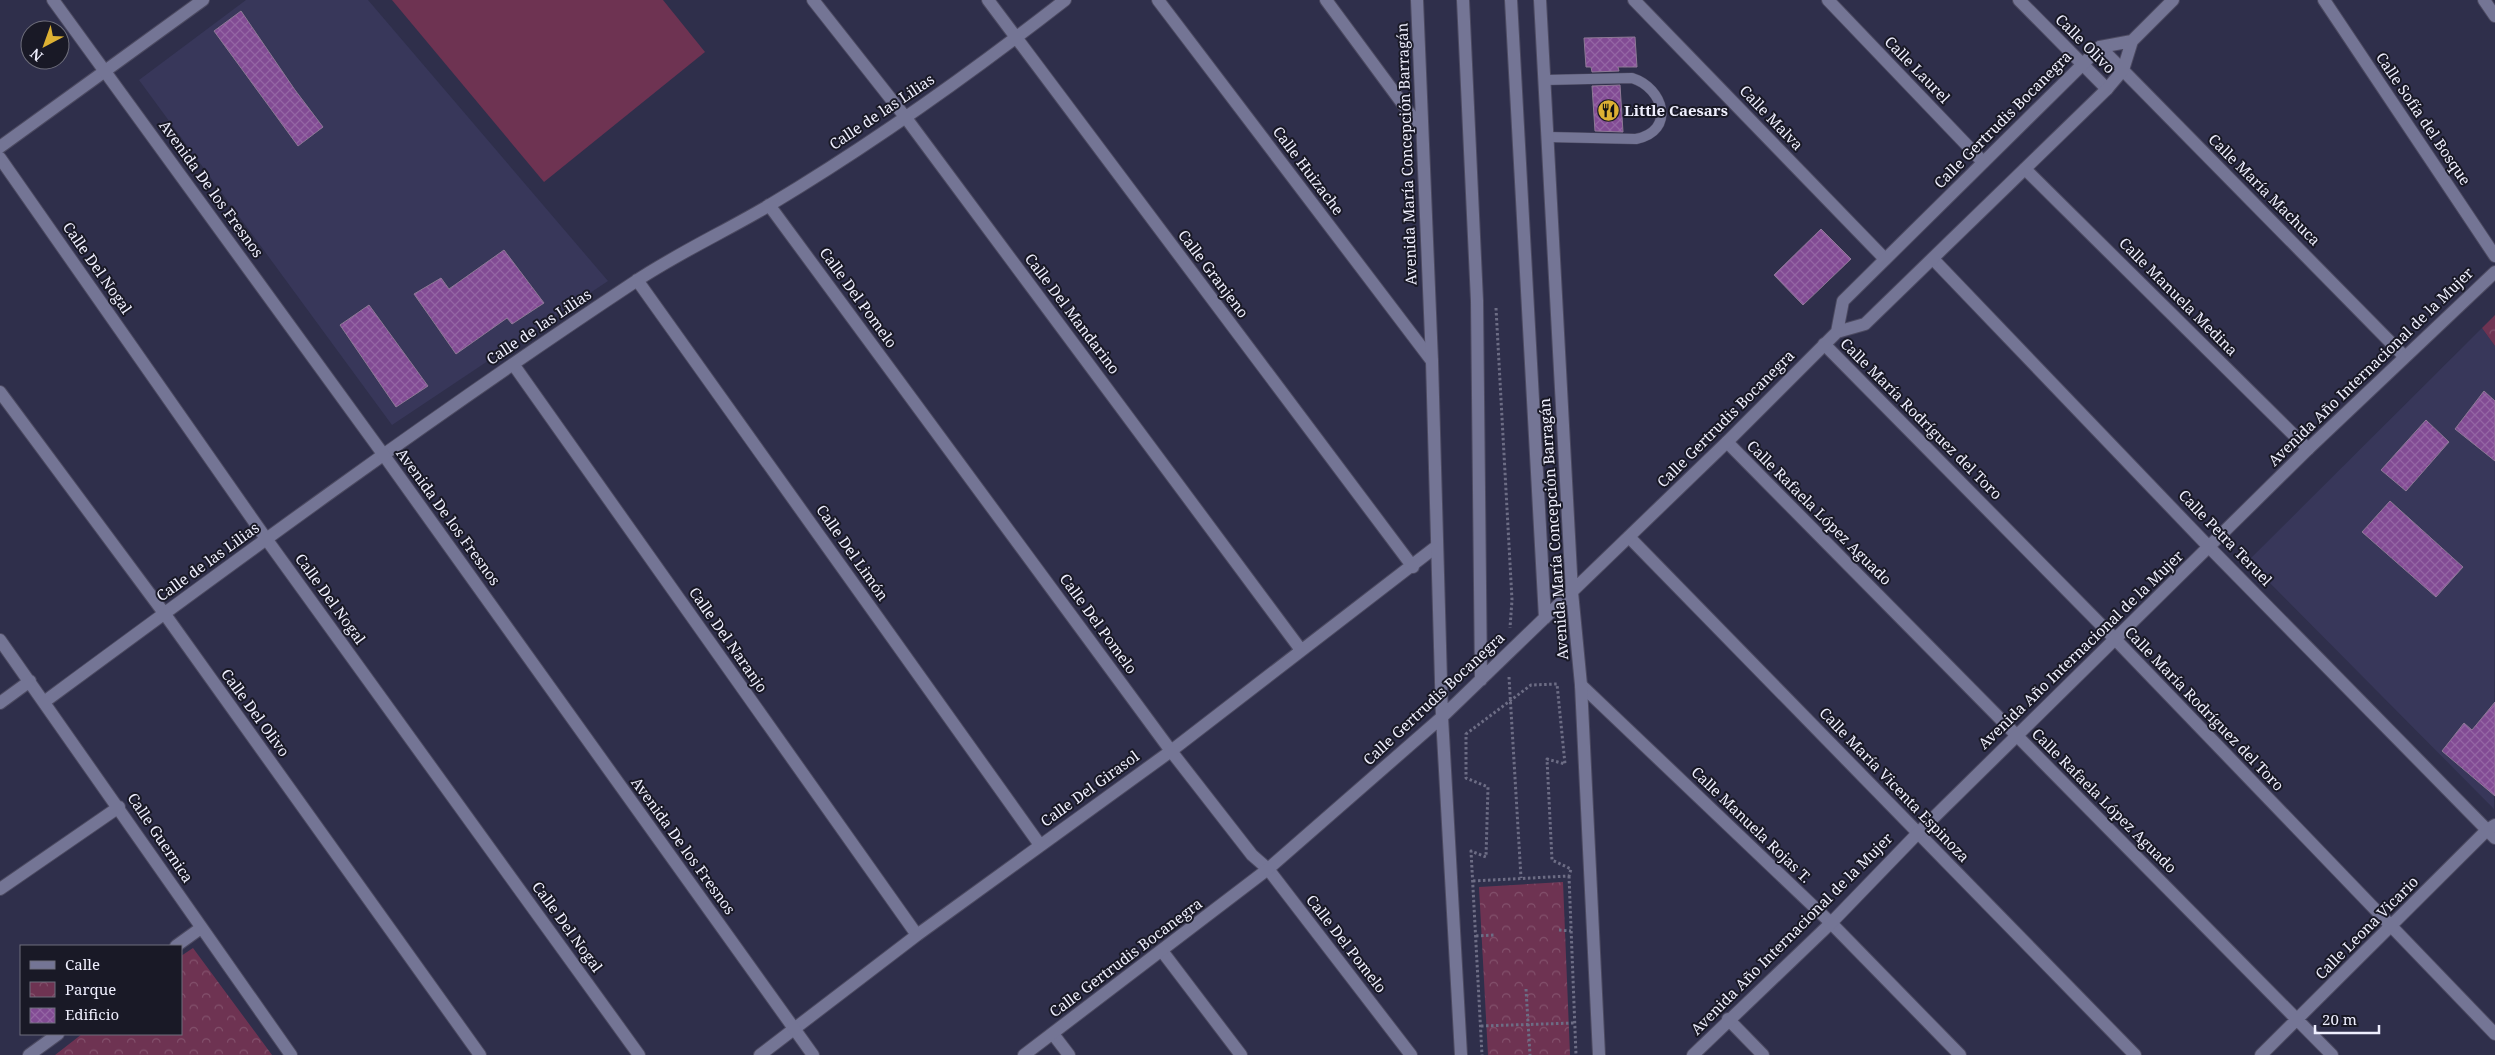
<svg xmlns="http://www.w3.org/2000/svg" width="2495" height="1055" font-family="'Noto Serif',serif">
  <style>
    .built { fill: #38375a }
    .green { fill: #6e3352 }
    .park { fill: url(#park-crowns) }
    .building { fill: url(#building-cross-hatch); stroke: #8e7996 }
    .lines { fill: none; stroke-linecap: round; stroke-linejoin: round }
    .lane-casing { stroke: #4c4a61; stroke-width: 11 }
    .street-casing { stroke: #4c4a61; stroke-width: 14 }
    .secondary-casing { stroke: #4c4a61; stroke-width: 14 }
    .path { stroke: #6d6d85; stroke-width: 3; stroke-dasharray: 2.5 2.5; stroke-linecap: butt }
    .lane { stroke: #747595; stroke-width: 10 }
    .street { stroke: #747595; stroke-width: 12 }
    .secondary { stroke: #747595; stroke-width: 12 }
    .labels { text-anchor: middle; stroke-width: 4; stroke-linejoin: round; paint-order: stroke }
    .street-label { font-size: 15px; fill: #efeffe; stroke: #191926 }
    .poi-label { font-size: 15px; font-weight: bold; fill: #efeffe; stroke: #191926; text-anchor: start }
  </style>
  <defs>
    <pattern id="park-crowns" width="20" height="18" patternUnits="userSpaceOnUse" patternTransform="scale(1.25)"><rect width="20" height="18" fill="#6e3352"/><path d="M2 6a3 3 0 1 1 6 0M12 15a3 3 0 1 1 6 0" fill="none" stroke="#83516c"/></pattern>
    <pattern id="building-cross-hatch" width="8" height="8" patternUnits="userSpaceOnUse" patternTransform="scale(1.25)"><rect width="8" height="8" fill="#824b94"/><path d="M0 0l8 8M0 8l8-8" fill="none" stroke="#9465a4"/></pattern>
  </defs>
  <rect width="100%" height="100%" fill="#2f2f4b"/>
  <path class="built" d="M246,0h122l240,281 -216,144 -253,-345z
    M2482,328l13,18 -1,463 -246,-248z"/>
  <path class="green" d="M392,0h271l42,52 -161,130z"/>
  <path class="park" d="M2495,315v31l-13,-18z
    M1563,882l7,173h-82l-9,-168z
    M193,948l79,107h-217l27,-21h99v-78z"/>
  <path class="building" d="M241,11l54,79 28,37 -25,19 -84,-115z
    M1635,37l2,30h-19l1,4 -27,1 -1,-5h-5l-2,-29z
    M1620,85l3,47 -28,-1 -3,-45z
    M1821,229l30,30 -48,46 -29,-30z
    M504,250l40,53 -32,21 -5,-6 -51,36 -42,-60 27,-16 8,11z
    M369,305l59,81 -32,21 -56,-82z
    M2484,391l11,10v60l-40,-32z
    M2426,420l23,22 -43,49 -25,-21z
    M2390,501l73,66 -27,30 -74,-65z
    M2495,702v94l-53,-45 22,-28 8,7z"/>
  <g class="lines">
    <defs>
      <path id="lane" d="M1545,80l87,-2c32,10 44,53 4,61l-88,-2"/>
      <path id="street" d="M813,0l93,118 395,532
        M988,0l425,567
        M1158,0l274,361
        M1326,0l96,130
        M1634,0l251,259
        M1828,0l155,162
        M2019,0l88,89
        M2324,0l171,256
        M2484,0l11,16
        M2100,47l304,309
        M0,147l105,-76
        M0,158l267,382 372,515
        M2025,169l283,280
        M769,205l402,546 81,104 16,14 143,186
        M1933,259l276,288 286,291
        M637,280l403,565
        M1824,344l291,295 380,395
        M513,364l404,571
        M0,392l164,221 316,442
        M1727,442l605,613
        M1629,537l506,518
        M0,640l291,415
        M1581,685l250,238 129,132
        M44,702c194,-143 388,-286 589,-419 43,-29 91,-51 135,-77 104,-62 202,-132 297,-206
        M0,703l30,-22
        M0,889l119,-82
        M176,946l25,-18
        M1162,951l79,104
        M1728,1019l35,36
        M1053,1034l16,21
        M29,1055l29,-21
        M760,1055l157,-120 254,-184 266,-205
        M2261,1055l226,-225 8,-5"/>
      <path id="secondary" d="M53,0l330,454 430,601
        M1417,0l15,361 10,356 19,338
        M1463,0l14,301 4,379
        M1511,0l34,618
        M1540,0l32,592 9,93 18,370
        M105,71l98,-71
        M1837,332l6,-31 239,-236 18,-18 32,-6
        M1024,1055l244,-186 174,-152 285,-275 110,-110 28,-8 242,-235 16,-19 9,-29 41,-41
        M1693,1055l138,-132 87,-90 390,-384 187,-177"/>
    </defs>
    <use href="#lane" class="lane-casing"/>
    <use href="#street" class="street-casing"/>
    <use href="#secondary" class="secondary-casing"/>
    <path class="path" d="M1496,308l16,292 -2,28
      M1509,677l12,201
      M1569,876l7,179
      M1473,881l96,-5 2,-7 -19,-9 -5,-101 18,5 -8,-80 -26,1 -65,49v44l22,9 -2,70 -15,-6 11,204
      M1559,930l12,1
      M1476,936l19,-1
      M1526,989l4,66
      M1481,1026l93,-3"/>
    <use href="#lane" class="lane"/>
    <use href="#street" class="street"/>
    <use href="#secondary" class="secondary"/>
  </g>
  <defs>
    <symbol id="restaurant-disc" viewBox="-11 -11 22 22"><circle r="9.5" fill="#ddb133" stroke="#191926"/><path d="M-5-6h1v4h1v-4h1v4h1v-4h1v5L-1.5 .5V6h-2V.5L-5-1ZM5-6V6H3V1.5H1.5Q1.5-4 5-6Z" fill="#111"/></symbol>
  </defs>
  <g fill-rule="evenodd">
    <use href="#restaurant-disc" x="1596" y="98" width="25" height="25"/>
  </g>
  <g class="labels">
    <g class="street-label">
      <text transform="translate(2085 44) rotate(45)" y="5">Calle Olivo</text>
      <text transform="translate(1917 70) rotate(46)" y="5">Calle Laurel</text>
      <text transform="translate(882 112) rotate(-34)" y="5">Calle de las Lilias</text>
      <text transform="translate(1771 118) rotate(46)" y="5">Calle Malva</text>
      <text transform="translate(2423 119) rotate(56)" y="5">Calle Sofía del Bosque</text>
      <text transform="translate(2003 120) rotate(-45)" y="5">Calle Gertrudis Bocanegra</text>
      <text transform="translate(1407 154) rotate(-92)" y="5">Avenida María Concepción Barragán</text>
      <text transform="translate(1308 171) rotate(53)" y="5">Calle Huizache</text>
      <text transform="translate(211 189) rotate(54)" y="5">Avenida De los Fresnos</text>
      <text transform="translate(2264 190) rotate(45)" y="5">Calle María Machuca</text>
      <text transform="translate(97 268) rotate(55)" y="5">Calle Del Nogal</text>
      <text transform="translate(1213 274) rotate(53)" y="5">Calle Granjeno</text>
      <text transform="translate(2178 297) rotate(45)" y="5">Calle Manuela Medina</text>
      <text transform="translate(858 298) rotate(54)" y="5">Calle Del Pomelo</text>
      <text transform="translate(1072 314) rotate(53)" y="5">Calle Del Mandarino</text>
      <text transform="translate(539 327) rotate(-34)" y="5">Calle de las Lilias</text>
      <text transform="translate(2371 367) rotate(-44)" y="5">Avenida Año Internacional de la Mujer</text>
      <text transform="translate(1726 419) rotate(-45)" y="5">Calle Gertrudis Bocanegra</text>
      <text transform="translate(1921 419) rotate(45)" y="5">Calle María Rodríguez del Toro</text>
      <text transform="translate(1819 513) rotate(45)" y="5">Calle Rafaela López Aguado</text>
      <text transform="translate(448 517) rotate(54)" y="5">Avenida De los Fresnos</text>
      <text transform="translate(1554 529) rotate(-94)" y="5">Avenida María Concepción Barragán</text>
      <text transform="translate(2225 538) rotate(46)" y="5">Calle Petra Teruel</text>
      <text transform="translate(852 553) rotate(55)" y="5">Calle Del Limón</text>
      <text transform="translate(208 562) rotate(-36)" y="5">Calle de las Lilias</text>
      <text transform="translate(330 599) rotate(54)" y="5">Calle Del Nogal</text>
      <text transform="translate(1098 624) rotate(54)" y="5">Calle Del Pomelo</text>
      <text transform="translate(728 640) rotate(55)" y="5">Calle Del Naranjo</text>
      <text transform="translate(2081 650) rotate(-44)" y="5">Avenida Año Internacional de la Mujer</text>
      <text transform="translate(1434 699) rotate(-43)" y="5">Calle Gertrudis Bocanegra</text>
      <text transform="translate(2204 709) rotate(46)" y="5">Calle María Rodríguez del Toro</text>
      <text transform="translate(255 713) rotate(54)" y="5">Calle Del Olivo</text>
      <text transform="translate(1894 785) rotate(46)" y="5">Calle María Vicenta Espinoza</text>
      <text transform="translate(1090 789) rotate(-36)" y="5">Calle Del Girasol</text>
      <text transform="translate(2104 801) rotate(45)" y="5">Calle Rafaela López Aguado</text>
      <text transform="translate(1751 825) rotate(44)" y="5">Calle Manuela Rojas T.</text>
      <text transform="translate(160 838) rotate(56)" y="5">Calle Guernica</text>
      <text transform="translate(683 846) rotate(54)" y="5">Avenida De los Fresnos</text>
      <text transform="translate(567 927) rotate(54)" y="5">Calle Del Nogal</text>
      <text transform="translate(2367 928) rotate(-45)" y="5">Calle Leona Vicario</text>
      <text transform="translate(1792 934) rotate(-45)" y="5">Avenida Año Internacional de la Mujer</text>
      <text transform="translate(1346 944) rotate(52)" y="5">Calle Del Pomelo</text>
      <text transform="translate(1126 958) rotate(-37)" y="5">Calle Gertrudis Bocanegra</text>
    </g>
    <g class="poi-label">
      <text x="1624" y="116">Little Caesars</text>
    </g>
  </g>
  <rect x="20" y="945" width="162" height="90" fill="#191926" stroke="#6f6f7c"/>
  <rect x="30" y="961" width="25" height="8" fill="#747595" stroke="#6f6f7c"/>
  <text x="65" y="970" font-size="15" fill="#efeffe">Calle</text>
  <rect x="30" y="982" width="25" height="15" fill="url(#park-crowns)" stroke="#6f6f7c"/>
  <text x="65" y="995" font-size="15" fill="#efeffe">Parque</text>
  <rect x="30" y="1008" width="25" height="15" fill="url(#building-cross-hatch)" stroke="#6f6f7c"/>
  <text x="65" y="1020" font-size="15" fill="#efeffe">Edificio</text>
  <g transform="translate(45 45) rotate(221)"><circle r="24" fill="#191926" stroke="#6f6f7c"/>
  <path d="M0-4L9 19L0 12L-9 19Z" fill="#ddb133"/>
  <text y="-8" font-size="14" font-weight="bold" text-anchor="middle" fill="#efeffe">N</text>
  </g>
  <path d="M2315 1025v8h64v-8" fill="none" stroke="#efeffe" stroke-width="2.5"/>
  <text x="2322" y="1025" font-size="15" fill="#efeffe" stroke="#191926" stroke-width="4" paint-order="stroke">20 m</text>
</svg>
